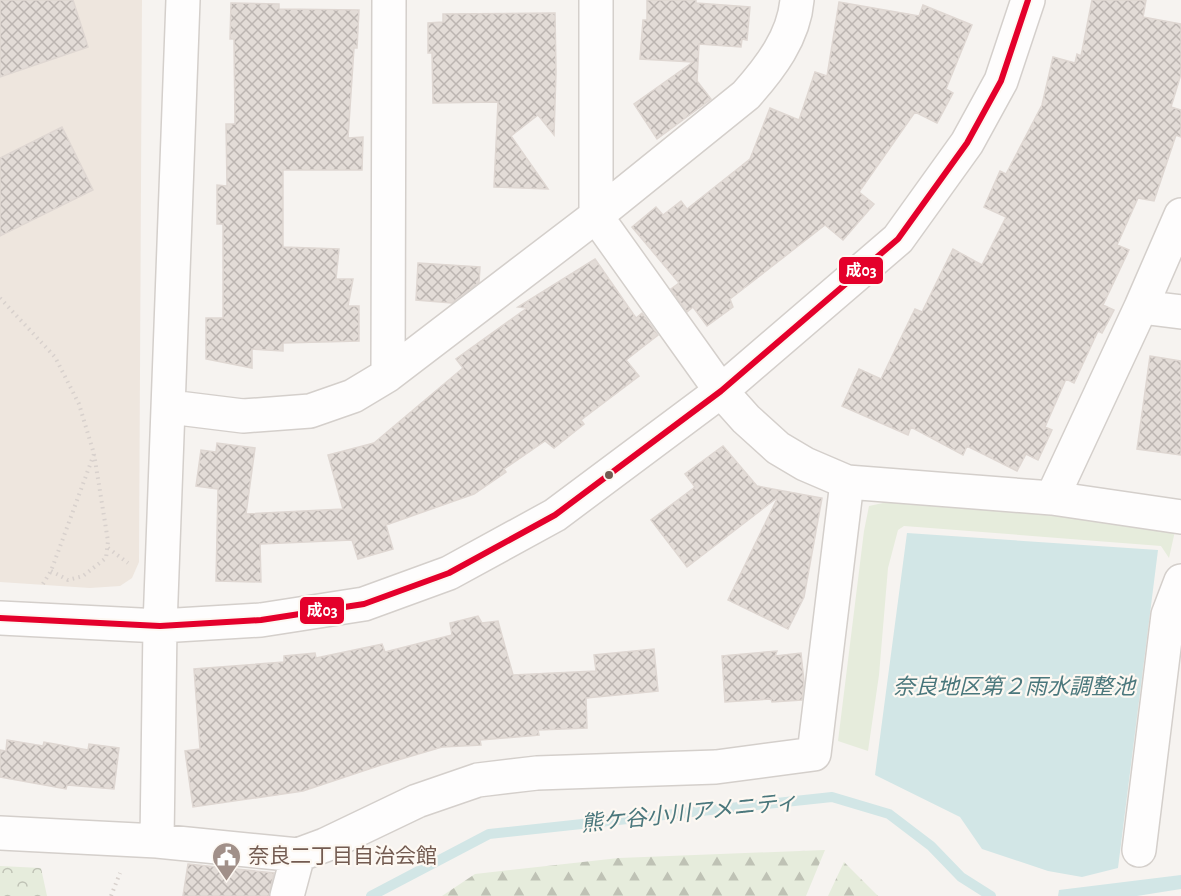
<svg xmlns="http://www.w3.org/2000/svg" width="1181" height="896" font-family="'Alegreya Sans','Noto Sans JP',sans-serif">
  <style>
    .residential { fill: #eee6de }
    .green { fill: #e6ecdc }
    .forest { fill: url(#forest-firs) }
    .park { fill: url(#park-crowns) }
    .water { fill: #d2e6e6 }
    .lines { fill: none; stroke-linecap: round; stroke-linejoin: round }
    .stream { stroke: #d2e6e6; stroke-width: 10 }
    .building { fill: url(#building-cross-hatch); stroke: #dfd7d2; stroke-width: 1.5 }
    .minor-casing { stroke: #d4cfcb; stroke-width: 36 }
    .path { stroke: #d8d1cd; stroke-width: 4; stroke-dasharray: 1.5 4.5; stroke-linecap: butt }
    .minor { stroke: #fefdfd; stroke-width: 33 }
    .bus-1-casing { stroke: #fdf8f2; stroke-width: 10 }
    .bus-1 { stroke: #e4002b; stroke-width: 6 }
    .bus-dot { fill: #735b51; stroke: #fdf8f2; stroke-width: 2 }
    .labels { text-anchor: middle; stroke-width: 4.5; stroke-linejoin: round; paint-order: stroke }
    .poi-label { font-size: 21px; fill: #735b51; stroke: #fdf8f2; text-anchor: start }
    .water-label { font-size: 22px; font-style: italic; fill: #4a777c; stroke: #fdf8f2 }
    .line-badge { stroke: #fdf8f2; stroke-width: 2 }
    .badge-label { font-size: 16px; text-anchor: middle; font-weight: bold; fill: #fff }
  </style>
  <defs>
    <pattern id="forest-firs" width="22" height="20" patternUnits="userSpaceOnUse" patternTransform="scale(1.5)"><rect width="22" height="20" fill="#e6ecdc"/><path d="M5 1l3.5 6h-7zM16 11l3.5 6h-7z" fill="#bfc2b5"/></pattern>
    <pattern id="park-crowns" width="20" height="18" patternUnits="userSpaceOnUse" patternTransform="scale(1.5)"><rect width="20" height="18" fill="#e6ecdc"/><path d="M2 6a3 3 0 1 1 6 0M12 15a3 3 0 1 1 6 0" fill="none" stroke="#bfc2b5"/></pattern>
    <pattern id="building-cross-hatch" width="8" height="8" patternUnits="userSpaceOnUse" patternTransform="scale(1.5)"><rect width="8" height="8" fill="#e3dcd7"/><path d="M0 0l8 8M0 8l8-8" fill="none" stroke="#bcb5b1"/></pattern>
  </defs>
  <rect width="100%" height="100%" fill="#f6f3f0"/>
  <path class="residential" d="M0,0h142l-3,562 -7,16 -12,8 -30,2 -90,-6z"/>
  <path class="green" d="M892,501l174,15 109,15 -6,27 -8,-12 -257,-20 -6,4 -10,38 -9,107 -11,76 -30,-10 26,-210 5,-25z"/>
  <path class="forest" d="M825,850l-19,46h-364l33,-22 144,-16z
    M844,862l34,34h-50z"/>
  <path class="park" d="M0,866l41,2 6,28h-47z"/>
  <path class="water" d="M907,533l251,17 -40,318 -36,9 -34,-6 -66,-22 -22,-32 -85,-42z
    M1181,875v14l-44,7h-79l1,-6z"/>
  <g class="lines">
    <path class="stream" d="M371,896l118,-62 343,-37 57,17 42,32 30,31 30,19"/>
  </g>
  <path class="building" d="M0,0h73l15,47 -88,30z
    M647,0h49v3l54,4 -3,33 -5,-1 -1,8 -42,-3 -2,37 14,18 -54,40 -23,-35 59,-42 -53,-3 3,-39h4z
    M1092,0h54l-3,17 38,7v50l-10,33 10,3v27l-5,-2 -22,66 -16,-3 -21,47 12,5 -26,55 11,5 -12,23 -4,-2 -24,52 -8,-4 -21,48 7,3 -14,30 -12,-6 -9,17 -50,-25 -4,9 -52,-28 -3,8 -66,-29 17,-37 22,10 34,-70 7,3 31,-63 29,16 24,-48 -22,-10 16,-36 6,3 36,-69 11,-48 22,6 2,-9 4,2z
    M839,2l80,14 4,-11 49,20 -26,64 7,4 -16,30 -22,-11 -56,80 15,12 -31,36 -18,-15 -95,74 3,8 -26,19 -14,-19 -6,5 -16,-23 8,-6 -47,-56 24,-20 7,8 18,-14 6,8 63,-50 20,-51 29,12 16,-48 12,4z
    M231,3l48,1v5l80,1 -2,38h-3l-6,90 15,-1 -1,33h-79v77l56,2 -3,30h17l-5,27h11v35l-76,2v8l-31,-2v19l-46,-9v-41h17v-94h-6v-39l10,1 -1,-62h9l-1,-85h-4z
    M555,13l1,59 -2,63 -16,-20 -27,21 37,53 -54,-2 4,-85 -65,1 -1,-50h-4v-30l15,-1v-8z
    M62,127l31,63 -93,46v-78z
    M595,259l41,59 6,-5 16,22 -32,25 13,16 -58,44 3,4 -30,24 -9,-7 -41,28 2,3 -32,22 -88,31 7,24 -35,10 -6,-19 -92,4 1,38 -45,-1 2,-92 -22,-3 5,-36 15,2 1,-9 38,5 -9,66 97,-5 -15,-54 46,-12 89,-75 -7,-9 71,-51 -9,-1z
    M418,263l62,4 -1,15 -27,21 -36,-3z
    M1150,356l31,5v94l-44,-6z
    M723,446l34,40 65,12 -18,99 -16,32 -60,-29 50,-103 -91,70 -36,-47 44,-33 -10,-13z
    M478,616l4,7 16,-2 15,54 83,-4 -2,-16 60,-6 4,42 -72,7 1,30 -49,2 1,5 -59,5 1,5 -39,2 -61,18 -78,26 -110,16 -8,-56 15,-2 -6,-80 90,-7v-6l31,-3 1,5 66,-14 3,8 67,-17 -2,-12z
    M777,651l-2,5 26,-3 3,29 -2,18 -30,2 -1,-3 -46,3 -3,-46z
    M7,740l36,6 1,-4 44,8 1,-6 30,4 -5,41 -47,-4 -1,4 -66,-12v-27l6,1z
    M188,864l86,9 -5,23h-86z"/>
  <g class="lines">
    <defs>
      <path id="minor" d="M596,0v216l125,175 25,28 32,29 27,16 42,18 205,16 129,19
        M1141,307l40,5
        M388,375l1,-375
        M170,407l73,9 67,-5 43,-15 35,-21 208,-159 150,-121c24,-27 48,-58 51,-95
        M1052,498l89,-191 40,-92
        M0,618l160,8 101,-6 103,-16 85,-31 106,-58 166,-124 177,-152 69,-96 34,-62 27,-81
        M0,833l157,8 141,14 27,-10 92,-44 61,-21 59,-7 179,-6 98,-13 33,-272
        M157,841l3,-215 23,-626
        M1139,850l29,-235 13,-34
        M287,896l11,-41"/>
    </defs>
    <use href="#minor" class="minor-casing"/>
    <path class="path" d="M0,298l55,59 24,47 15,50 -43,117 -10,16
      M108,548l20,15
      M51,571l17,9 15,-4 23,-18 2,-17 -14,-87
      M111,896l9,-23"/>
    <use href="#minor" class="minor"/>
    <defs>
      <path id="bus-1" d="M0,618l160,8 101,-6 103,-16 85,-31 106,-58 166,-124 177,-152 69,-96 34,-62 27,-81"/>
    </defs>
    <use href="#bus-1" class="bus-1-casing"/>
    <use href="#bus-1" class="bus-1"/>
  </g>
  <defs>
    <symbol id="civic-pin" viewBox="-11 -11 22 30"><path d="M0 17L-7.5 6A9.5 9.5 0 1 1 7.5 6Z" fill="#a19089" stroke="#fdf8f2"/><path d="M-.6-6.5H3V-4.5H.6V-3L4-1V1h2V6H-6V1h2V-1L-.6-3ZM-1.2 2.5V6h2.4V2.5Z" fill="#fff"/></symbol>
  </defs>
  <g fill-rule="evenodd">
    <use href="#civic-pin" x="210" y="840" width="33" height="45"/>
  </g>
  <circle class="bus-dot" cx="609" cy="475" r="5"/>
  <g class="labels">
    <g class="poi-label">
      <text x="248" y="863">奈良二丁目自治会館</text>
    </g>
    <g class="water-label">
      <text x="1014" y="694">奈良地区第２雨水調整池</text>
      <text transform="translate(689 812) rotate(-6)" y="8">熊ケ谷小川アメニティ</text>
    </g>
  </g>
  <g class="line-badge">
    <rect x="838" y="256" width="46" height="29" rx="6" fill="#e4002b"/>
    <rect x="299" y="596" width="46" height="29" rx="6" fill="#e4002b"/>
  </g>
  <g class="badge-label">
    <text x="861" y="276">成03</text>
    <text x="322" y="616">成03</text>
  </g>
</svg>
